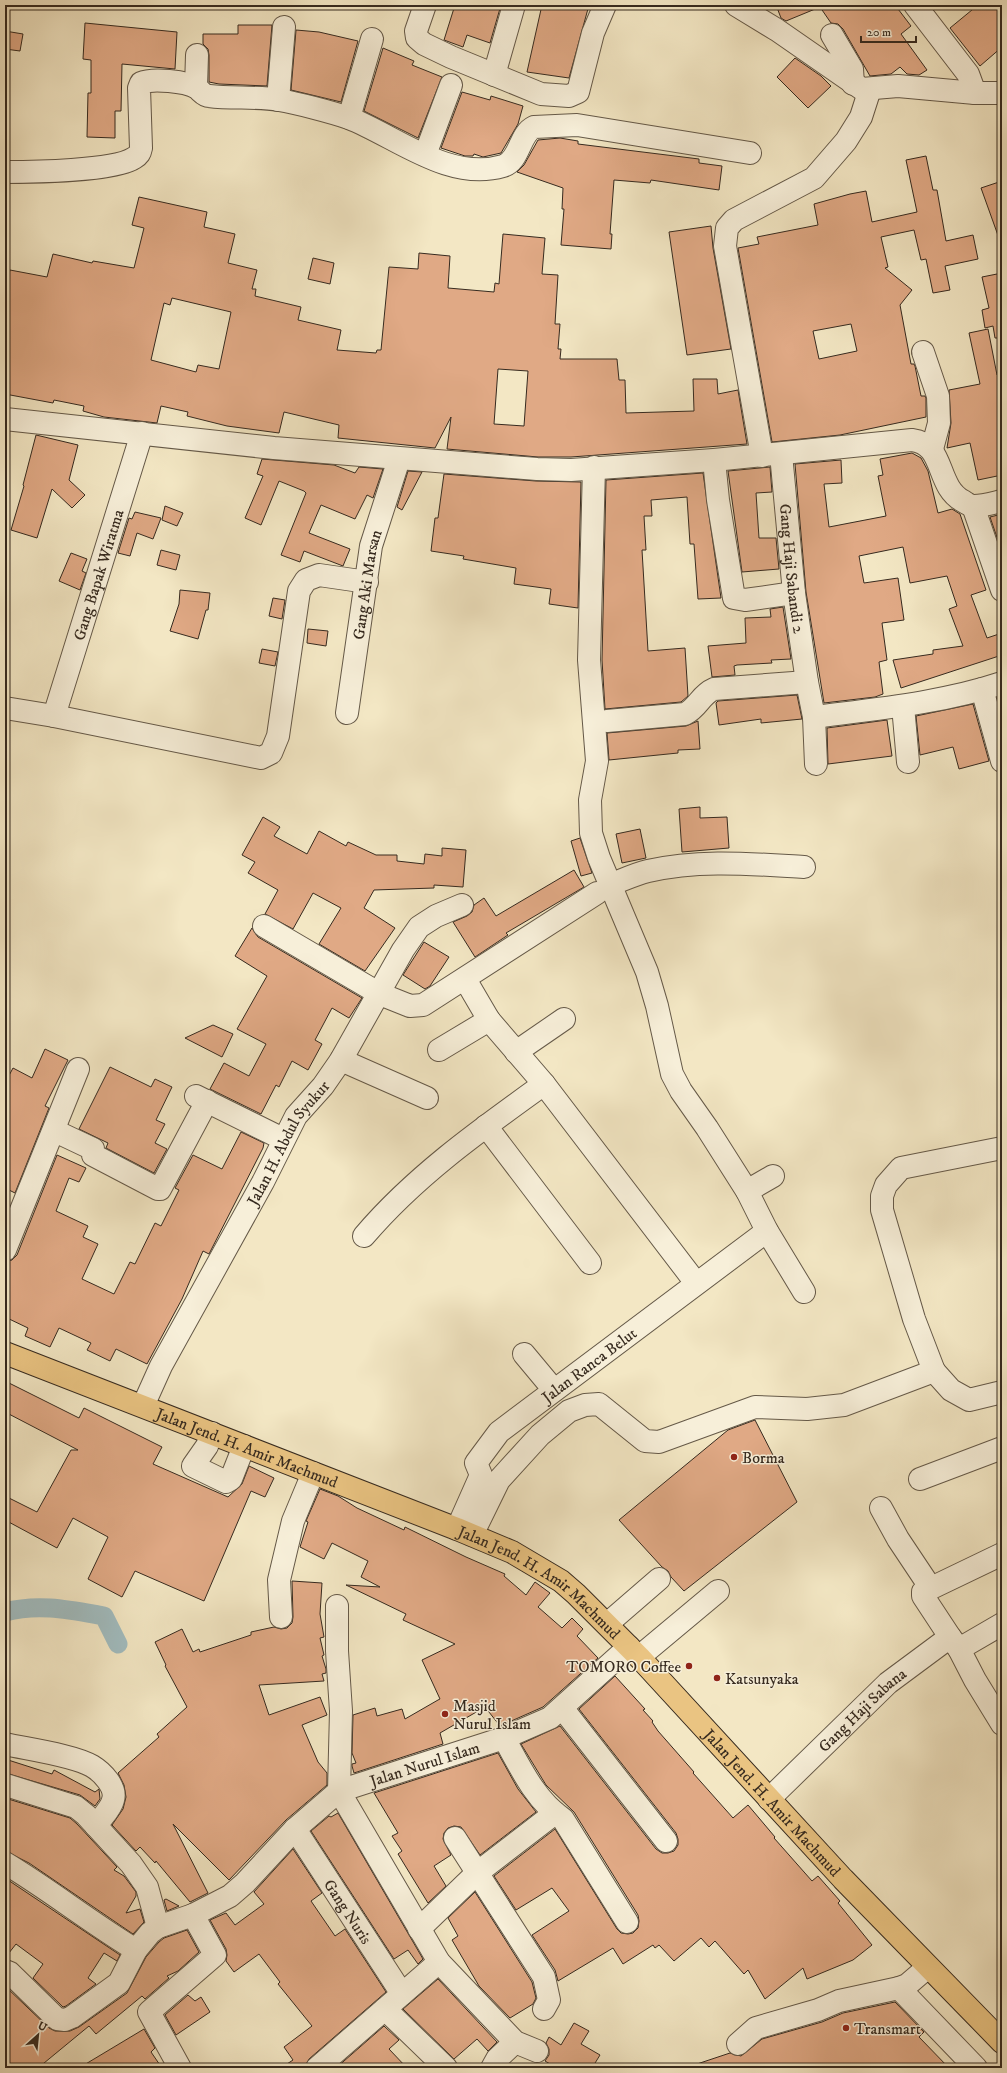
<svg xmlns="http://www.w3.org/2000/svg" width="1007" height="2073" font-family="'IM FELL DW Pica',serif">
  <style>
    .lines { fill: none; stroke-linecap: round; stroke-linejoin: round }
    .canal { stroke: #a1bcbf; stroke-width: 19 }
    .building { fill: #e0a985; stroke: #362a1f; fill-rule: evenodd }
    .minor-casing { stroke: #655948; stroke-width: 24 }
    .highway-casing { stroke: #362a1f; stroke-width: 24 }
    .minor { stroke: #f7efd9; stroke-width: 22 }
    .highway { stroke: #eac482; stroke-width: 22 }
    .poi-dot { fill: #8f2418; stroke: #f7efd9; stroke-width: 1.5 }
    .labels { text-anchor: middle; stroke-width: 3; stroke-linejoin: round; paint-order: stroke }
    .street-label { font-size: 16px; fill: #362a1f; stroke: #f7efd9 }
    .poi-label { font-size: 16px; fill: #362a1f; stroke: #f7efd9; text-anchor: start }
  </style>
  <rect width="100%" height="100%" fill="#f3e7c4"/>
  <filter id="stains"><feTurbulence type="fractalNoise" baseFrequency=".005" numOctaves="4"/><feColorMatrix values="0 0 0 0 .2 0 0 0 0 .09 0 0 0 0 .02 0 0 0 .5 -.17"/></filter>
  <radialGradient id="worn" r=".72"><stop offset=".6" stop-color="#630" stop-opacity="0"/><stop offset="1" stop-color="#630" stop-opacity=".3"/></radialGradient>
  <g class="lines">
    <path class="canal" d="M5,1612c34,-9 65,-2 99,4l14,28"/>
  </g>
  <path class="building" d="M455,5h46l-11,38 -23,-8 -4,12 -19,-7z
    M542,5h47l-20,73 -42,-6z
    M776,5h119l16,21 -10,8 26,36 -8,5 -12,-1 -7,-7 -9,7 -21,2 -27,-47 -5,-5 -7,-1 -11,-16 -34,14 -5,-3z
    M978,5h24v42l-22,19 -30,-38z
    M85,23l92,9 -2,37 -53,-5 -1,47h-6v27l-28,-1 1,-44h3v-33l-8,-1z
    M238,25h34l-5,61 -48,-2 -10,-2v-27l-1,-6 -5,-5v-10h35z
    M296,30l23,2 39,9 -17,61 -50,-12z
    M5,31l18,3 -3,17 -15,-2z
    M383,48l31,13 -2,4 30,12 -24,61 -54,-27z
    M795,58l26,18 10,10 -23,22 -31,-31z
    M462,92l28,8 1,-4 32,10 -5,18 -17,29 -18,4 -9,-3 -1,2h-8l-24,-8z
    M560,138l18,3v3l121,15v4l23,3 -3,24 -68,-10 -1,3 -36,-3 -4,54h2l-1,15 -50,-4 3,-36h-2l1,-21 -46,-16 7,-7 14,-25z
    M926,156l7,34h4l9,51 27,-6 5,24 -33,7 5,24 -17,3 -7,-34 -5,1 -7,-30 -33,7 7,30 -3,1 27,22 -12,15 11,59h3l1,2 6,30h4l1,2v19l-86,18 -68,7 -34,-194 21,-4 -2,-7 61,-12 -4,-21 36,-10 16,-3 6,31 45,-10 -11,-52zM851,324l6,27 -38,8 -6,-28z
    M1002,181v60h-2l-19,-53z
    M139,197l68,15 -3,15 31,7 -7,29 29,7 -5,19h4l-1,7 46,11 -3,13 43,10 -4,20 39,3 1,-3h4l8,-83 29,2 1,-16 31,3 -2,32 46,4 1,-9 4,1 4,-50 42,4 -3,36 16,1 -3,49h5l-2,25h3l-1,10h57l2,21h6l1,33 68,-2 -1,-32h24l1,15 20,-4 9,54 -176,13h-33l-91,-8 4,-32 -16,31 -97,-10 1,-13 -55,-13 -5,21 -52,-7 -40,-10 1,-4 -27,-6 -4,17 -53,-6 -21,-6 1,-5 -30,-6 -1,3 -48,-9v-103l5,-21 37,7 6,-23 39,9 1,-2 41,7 10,-40 -12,-3zM172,298l59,14 -12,57 -21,-4 -2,7 -45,-12 13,-57 6,2zM498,369l30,2 -4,55 -30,-2z
    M711,226l2,22 18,101 -44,6 -18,-123z
    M313,258l21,5 -4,21 -22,-5z
    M1002,273v65h-7l-2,-12 -8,2 -3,-18 7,-2 -7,-31z
    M988,329l9,46 5,-1v34l-4,1 4,22v44l-24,5 -8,-37 -23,5 4,-25 -2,-33 31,-6 -11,-51z
    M36,435l42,10 -9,35 16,15 -13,13 -20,-19 -15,49 -26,-8 13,-44 -1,-1z
    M912,453l9,5 7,13 10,42 14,-4 8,5 26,76 -15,5 16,43 15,-5v22l-101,33 -8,-28 40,-6v-4l30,-4 -14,-37 8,-3 -10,-30 -37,7 -7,-36 -44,9 5,27 34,-5 6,42 -22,3 5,37 -8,2 4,32 -8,3 -51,6 -18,-111 -11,-128 46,-4 1,23 -18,1 5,43 57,-11 -8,-40 5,-1 -3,-16z
    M262,459l72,6 21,8 4,-6 24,2 -10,29 -6,-3 -12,24 -34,-14 -12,28 41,16 -7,17 -39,-15 -4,11 -19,-7 25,-62 -2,-2 -25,-10 -18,44 -16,-7 18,-42 -6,-2z
    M770,467l2,25 -16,1 3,45h17l3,31 -37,3 -14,-101z
    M408,471l14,1 -20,38 -5,-3z
    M703,473l18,125 -23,1 -4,-55h-4l-3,-47 -36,3 1,16h-8l2,34h-4l6,101 37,-3 3,48 -7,6 -76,7 -3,-49 4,-180z
    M444,474l92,7 45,1 -3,126 -29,-4 2,-15 -37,-5 2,-16 -53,-9 1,-3 -33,-5 4,-33h3z
    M165,506l18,7 -6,13 -15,-6z
    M135,512l26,6 -8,21 -16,-6 -7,23 -12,-3 11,-35 3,1z
    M1002,514v38l-12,-35z
    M161,550l19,5 -4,15 -19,-5z
    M71,553l16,6 -5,12 4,2 -6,17 -21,-9z
    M180,590l30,3 -2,17h-2l-8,29 -28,-8 9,-27z
    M273,598l12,2 -3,19 -13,-3z
    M783,607l8,52 -20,1 1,3 -35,2 -3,1 1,9 -23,2 -4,-31 38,-3 -1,-25 26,-1 -1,-8z
    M308,629l20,2 -2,15 -19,-3z
    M262,649l16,3 -3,14 -16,-3z
    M797,695l5,24 -41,4v-4l-42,6 -3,-22 2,-2z
    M973,704l16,57 -30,8 -6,-22 -33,8 -4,-39z
    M887,720l5,36 -64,8 -1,-36z
    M698,721l2,28 -22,1v3l-69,7 -2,-27 79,-7z
    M700,807v11l27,-1 2,31 -47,4 -3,-43z
    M263,817l17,10 -6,9 33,18 12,-23 27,15 2,-4 28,13h21v6l27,3 1,-10 17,2v-8l24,2 -3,37 -29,-2v3l-60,2 -10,18 31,20 -30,43 -46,-27 22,-36 -28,-15 -20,36 -28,-15 13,-24 -30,-17 7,-11 -13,-7z
    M640,829l6,29 -24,5 -6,-29z
    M580,838l12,35 -11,3 -10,-35z
    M574,870l10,17 -78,46 2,2 -33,22 -22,-35 14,-6 5,-4 2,-7 10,-7 12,18z
    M252,928l6,9 104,61 -13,20 -17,-10 -17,32 7,4 -14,26 -16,-9 -13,26 -3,-2 -15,29 -51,-25 14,-26 25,13 17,-32 -29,-15 30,-53 -32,-20z
    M424,942l25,15 -19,29 -5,3 -22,-14z
    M213,1025l20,9 -11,23 -37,-19z
    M45,1049l23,11 -23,46 4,2 -34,85 -10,-5v-105l8,-15 19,10z
    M110,1067l41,20 4,-8 17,8 -16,33 9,4 -10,19 12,6 -13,24 -48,-25 2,-5 -29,-14z
    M241,1132l23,11 -1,5 -54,106 -6,-3 -21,48 -35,65 -31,-15 -6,12 -23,-11 4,-7 -32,-15 -9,19 -25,-11 3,-8 -23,-11v-55l7,-2 5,-5 40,-100 29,13 -7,14 -10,-4 -13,33 32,15 -5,11 15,7 -16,35 32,15 16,-32 5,2 20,-41 6,3 18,-36 -4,-2 18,-33 29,14z
    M5,1381l74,37 5,-10 78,39 -9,17 75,33 14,-13 7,-18 25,12 -9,19 -14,-6 -47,110 -69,-30 -13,26 -34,-18 20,-42 -35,-19 -16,30 -52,-28v-24l32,16 34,-62h7l-73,-38z
    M755,1420l42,82 -113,89 -13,-14 -3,-6 -6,-4 -43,-47 109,-90z
    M320,1489l18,7 19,12 47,22 1,-3 61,30 39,17 -1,2 22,19 9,-13 15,11 -12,14 24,21 10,-10 11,11 -6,7 21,22 -55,49 -43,19 -15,-19 -45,26 3,11 -89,29 -2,-7v-2l4,-1 -4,-10 1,-38 22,-7 2,8 25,-7 3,10 33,-19 2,-1 -18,-39 33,-16 -52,-24 3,-6 -60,-29 34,2 -19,-10 7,-16 -36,-18 -8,16 -24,-12 8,-25 -2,-1z
    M292,1581l30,2 -2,31 4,23 -4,1 4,17 -2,1 4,13v4l-4,1 2,7 -65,4 10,30 51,-18 7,18 -25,10 16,37 9,11v12l-41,35 -57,60 -56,-56 35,69 -18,9 -34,-41 -1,2 -15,-16 -4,4 -24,-26 11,-16 3,-12 -2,-12 -6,-12 41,-36 -2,-3 30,-27 -22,-41 1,-1 -11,-23 27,-13 11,23 6,-3 1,3 51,-17v-3l23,-5 7,2 6,-1 5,-5 1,-6z
    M615,1676l30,33 -2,1 10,11 -1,1 6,9 36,41 -1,1 40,45 15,-13 27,32 -1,1 38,43 6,-5 22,25 -2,2 34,42 -19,15 -46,19 -4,-11 -38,31 -17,-29 -4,4 -29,-33 -6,6 -8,-9 -27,23 -15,-16 -4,3 -2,-3 -30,19 -10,-16 -55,33 -3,-11 -23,-35 37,-24 -17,-23 -36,22 -22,-34 61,-47 62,100 4,4 7,1 5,-1 5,-5 1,-7 -1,-6 -64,-103 -28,-27 -25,-41 39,-18 96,123 6,4h6l6,-2 4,-6v-6l-2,-6 -97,-124z
    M498,1753l20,36 18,23 -56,43 -19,-28 -7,-1 -6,2 -4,5 -1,6 8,16 -17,11 12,20 -18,17 -30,-49 4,-3 -10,-15 6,-3 -24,-40z
    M5,1759l47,15 2,-4 41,22 4,-3 1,10 -5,7 -15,-11 -75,-22z
    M5,1798l65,20 7,6 40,43 -3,3 10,6 12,16v4l-10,17 14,-4 4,13 -11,12 -104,-71 -24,-12z
    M338,1813l85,146 -5,5 -10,-14 -14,9 -83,-128 18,-15 2,1z
    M293,1849l29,44 -11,8 24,35 10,-7 41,63 -77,67 -4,9h-24l12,-8 -9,-13 28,-21 -34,-42 2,-2 -21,-28 -25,18 -8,-11 1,-6 -1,-6 -16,-29 16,-7 9,12 29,-21 -10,-12z
    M5,1878l115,77 -3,6 -13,-8 -16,25 8,6 -30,22 -3,1 -30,-29 10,-14 -27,-20 -11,14z
    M475,1892l57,90 4,16 -3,6 -23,14 -31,-32 -27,-46 6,-4 -10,-18z
    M166,1899l13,7 -12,5 -3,-11z
    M187,1930l12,22 -21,19 -11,5 2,2 -24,21 -3,-3 -46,38 -7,-8 -51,42h-33v-82l44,42 6,3h15l9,-4 48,-34 19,-36 13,-15 5,-4z
    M438,1979l59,63 -9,9 -11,-12 -23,20 -51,-50z
    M188,1995l7,6 6,-4 9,15 -34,23 -11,-20z
    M895,2002l29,30 -5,5 30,31h-254l-1,-3 36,-12 11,3 21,-17 60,-17 21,-9z
    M574,2023l15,8 -8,13 19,11 -8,13h-35l-12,-7 4,-6v-6l-3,-6 3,-6 12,8z
    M384,2026l15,14 -10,9 18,19h-71z
    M144,2029l11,19 -4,4 11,16h-83z"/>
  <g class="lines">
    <defs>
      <g id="minor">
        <path d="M425,5l-9,26 1,7 7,6 27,13 90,37 28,2 9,-4 15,-59 12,-28"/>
        <path d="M736,5l41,25 85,59 36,-3 77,7h27"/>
        <path d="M915,5l53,69 7,19"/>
        <path d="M832,35l20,34 1,15"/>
        <path d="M494,75l20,-70"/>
        <path d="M196,87l1,-32"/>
        <path d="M278,100l6,-73"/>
        <path d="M349,118l23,-79"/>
        <path d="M425,155l26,-70"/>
        <path d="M5,172c26,0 109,-1 129,-14 5,-3 6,-5 7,-10l-2,-60 2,-5c11,-5 45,-2 56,5 4,3 7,8 12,8 23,3 47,0 70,4 18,3 52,12 70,18 48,19 100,64 154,48 17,-5 16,-32 31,-39l43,-2 173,28"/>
        <path d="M923,352l15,44 1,27 -7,26"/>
        <path d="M5,419l269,29 263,21 34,1 143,-10 198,-20c34,4 23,46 51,61 3,2 7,5 11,5 9,0 19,-3 28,-5"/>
        <path id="s1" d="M781,454l13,139 13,89"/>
        <path d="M762,456l-37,-210 2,-18 7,-8 80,-42 32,-37 15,-24 9,-28"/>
        <path d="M714,460l4,40 16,98 11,2 49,-7"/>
        <path d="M594,467l-5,193 8,101 -7,39 1,33 8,25 48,114 10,34 15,68 9,17 26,37 40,63 20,40 37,61"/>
        <path d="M973,506l29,84"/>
        <path d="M982,689l20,72"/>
        <path d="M903,706l5,56"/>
        <path d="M5,708l49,8 207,42 10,-5 7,-17 21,-145 7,-11 13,-5 48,7"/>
        <path id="s2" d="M347,713l24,-167 28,-87"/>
        <path id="s3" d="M54,716l88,-283"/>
        <path d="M814,717l2,47"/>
        <path d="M607,721l78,-7c14,-7 15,-19 29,-25l93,-7 7,35c62,-8 128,-14 188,-34"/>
        <path d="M610,885c13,-5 25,-11 38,-14 51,-12 104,-7 156,-4"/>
        <path d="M264,926l116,68 30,12 13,-1 174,-112"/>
        <path d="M465,979l24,41 55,64 152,199"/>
        <path d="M439,1050l50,-30"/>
        <path d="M516,1052l48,-33"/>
        <path d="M341,1060l86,38"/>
        <path d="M196,1096l87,43"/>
        <path d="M486,1126l104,137"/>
        <path d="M55,1131l38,18v6l65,34h2l47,-88"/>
        <path d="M747,1191l26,-15"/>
        <path d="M364,1236c51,-60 116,-106 180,-152"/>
        <path d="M5,1250l73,-181"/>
        <path d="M524,1354l30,36"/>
        <path d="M934,1371l17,19 18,10 33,-8"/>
        <path id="s4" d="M143,1406l18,-40 102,-184 33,-66 27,-30 18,-26 62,-110 16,-23 17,-11 26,-11"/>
        <path d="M212,1433l-5,13 -14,20 33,16 5,-3 13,-33"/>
        <path d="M920,1479l82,-31"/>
        <path d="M881,1508l17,31 32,48"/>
        <path id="s5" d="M457,1529l24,-54 -5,-12 23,-31 268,-201"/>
        <path d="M472,1535l27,-55 41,-45 29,-24 16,-6 14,-1 46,37 14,1 96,-35 52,2 37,-4 90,-34 -20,-52 -32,-109v-14l4,-11 15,-17 101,-20"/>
        <path d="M337,1606v45l4,60 -2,80 100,171 76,80 22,9"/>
        <path d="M281,1617l-2,-37 14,-59 20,-48"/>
        <path d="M607,1624l52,-45"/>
        <path d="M950,1637l-27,-41v-4l79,-38"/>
        <path d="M959,1649l43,-25"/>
        <path d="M639,1657l79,-66"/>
        <path d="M563,1709l103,132"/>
        <path d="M504,1738c16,29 31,62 59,81l64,103"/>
        <path d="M5,1744c22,5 68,11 87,22 10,6 25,21 21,34 -2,9 -12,18 -17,26"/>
        <path d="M6,1785l70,22 10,8 45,49 16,23 11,40"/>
        <path id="s6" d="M769,1799l119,-116 62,-46 9,12 16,31 27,44"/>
        <path id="s7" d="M295,1829l107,165"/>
        <path d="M455,1838l89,139 5,23 -5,9"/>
        <path d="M5,1863c45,27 86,60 131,87"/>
        <path d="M419,1929l58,-56 78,-60"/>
        <path id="s8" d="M5,1971l5,2 47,46 8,1 7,-3 47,-34 17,-33 14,-17 8,-6 35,-12 37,-19 15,-13 50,-54 44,-38 165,-53 46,-20 79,-71"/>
        <path d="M899,1988l77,80"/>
        <path d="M385,2009l61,59"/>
        <path d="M738,2044l18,-16 62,-18 21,-9 60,-13 8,-3 21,-18"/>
        <path d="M180,2068l-31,-56 66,-57 -22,-40"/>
        <path d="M317,2068l122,-106"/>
        <path d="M492,2068l5,-9 18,-17"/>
      </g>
      <g id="highway">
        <path id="s9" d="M5,1353l452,176 55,23 49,29 15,13 63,63 204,222 159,163"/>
      </g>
    </defs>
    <use href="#minor" class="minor-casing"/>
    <use href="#highway" class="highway-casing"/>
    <use href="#minor" class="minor"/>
    <use href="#highway" class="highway"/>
  </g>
  <g class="poi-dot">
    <circle cx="734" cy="1457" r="4"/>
    <circle cx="689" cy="1666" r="4"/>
    <circle cx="717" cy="1678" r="4"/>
    <circle cx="445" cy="1714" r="4"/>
    <circle cx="846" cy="2028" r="4"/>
  </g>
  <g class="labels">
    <g class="street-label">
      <text dy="6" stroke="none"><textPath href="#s1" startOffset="115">Gang Haji Sabandi 2</textPath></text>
      <text dy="6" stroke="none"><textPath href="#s3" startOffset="148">Gang Bapak Wiratma</textPath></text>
      <text dy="6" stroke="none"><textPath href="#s2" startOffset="130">Gang Aki Marsan</textPath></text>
      <text dy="6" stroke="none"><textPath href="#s4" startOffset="301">Jalan H. Abdul Syukur</textPath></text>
      <text dy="6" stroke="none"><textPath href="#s5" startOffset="223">Jalan Ranca Belut</textPath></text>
      <text dy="6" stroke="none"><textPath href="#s9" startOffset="260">Jalan Jend. H. Amir Machmud</textPath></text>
      <text dy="6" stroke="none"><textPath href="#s9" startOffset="584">Jalan Jend. H. Amir Machmud</textPath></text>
      <text dy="6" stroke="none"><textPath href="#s6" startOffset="129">Gang Haji Sabana</textPath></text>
      <text dy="6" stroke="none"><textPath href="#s8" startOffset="534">Jalan Nurul Islam</textPath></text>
      <text dy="6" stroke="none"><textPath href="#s9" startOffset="908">Jalan Jend. H. Amir Machmud</textPath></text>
      <text dy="6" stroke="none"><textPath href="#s7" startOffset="98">Gang Nuris</textPath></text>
    </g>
    <g class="poi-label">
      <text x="742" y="1463">Borma</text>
      <text x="681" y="1672" text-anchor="end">TOMORO Coffee</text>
      <text x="725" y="1684">Katsunyaka</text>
      <text x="453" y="1711">Masjid<tspan x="453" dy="18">Nurul Islam</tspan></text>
      <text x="854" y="2034">Transmart</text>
    </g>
  </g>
  <rect width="1007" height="2073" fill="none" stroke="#f3e7c4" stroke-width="20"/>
  <rect x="6" y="6" width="995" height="2061" fill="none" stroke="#362a1f" stroke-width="2"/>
  <rect x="10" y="10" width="987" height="2053" fill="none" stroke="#362a1f"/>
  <g transform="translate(38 2035) rotate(27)" stroke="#f7efd9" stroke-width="3" paint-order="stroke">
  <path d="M0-3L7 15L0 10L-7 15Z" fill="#362a1f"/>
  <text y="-6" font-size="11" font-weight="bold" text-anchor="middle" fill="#362a1f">U</text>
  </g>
  <path d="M861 36v6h55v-6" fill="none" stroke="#362a1f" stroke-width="2"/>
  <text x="867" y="36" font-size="12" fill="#362a1f" stroke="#f7efd9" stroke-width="3" paint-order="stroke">20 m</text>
  <rect width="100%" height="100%" filter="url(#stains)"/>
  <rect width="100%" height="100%" fill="url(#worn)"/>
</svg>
